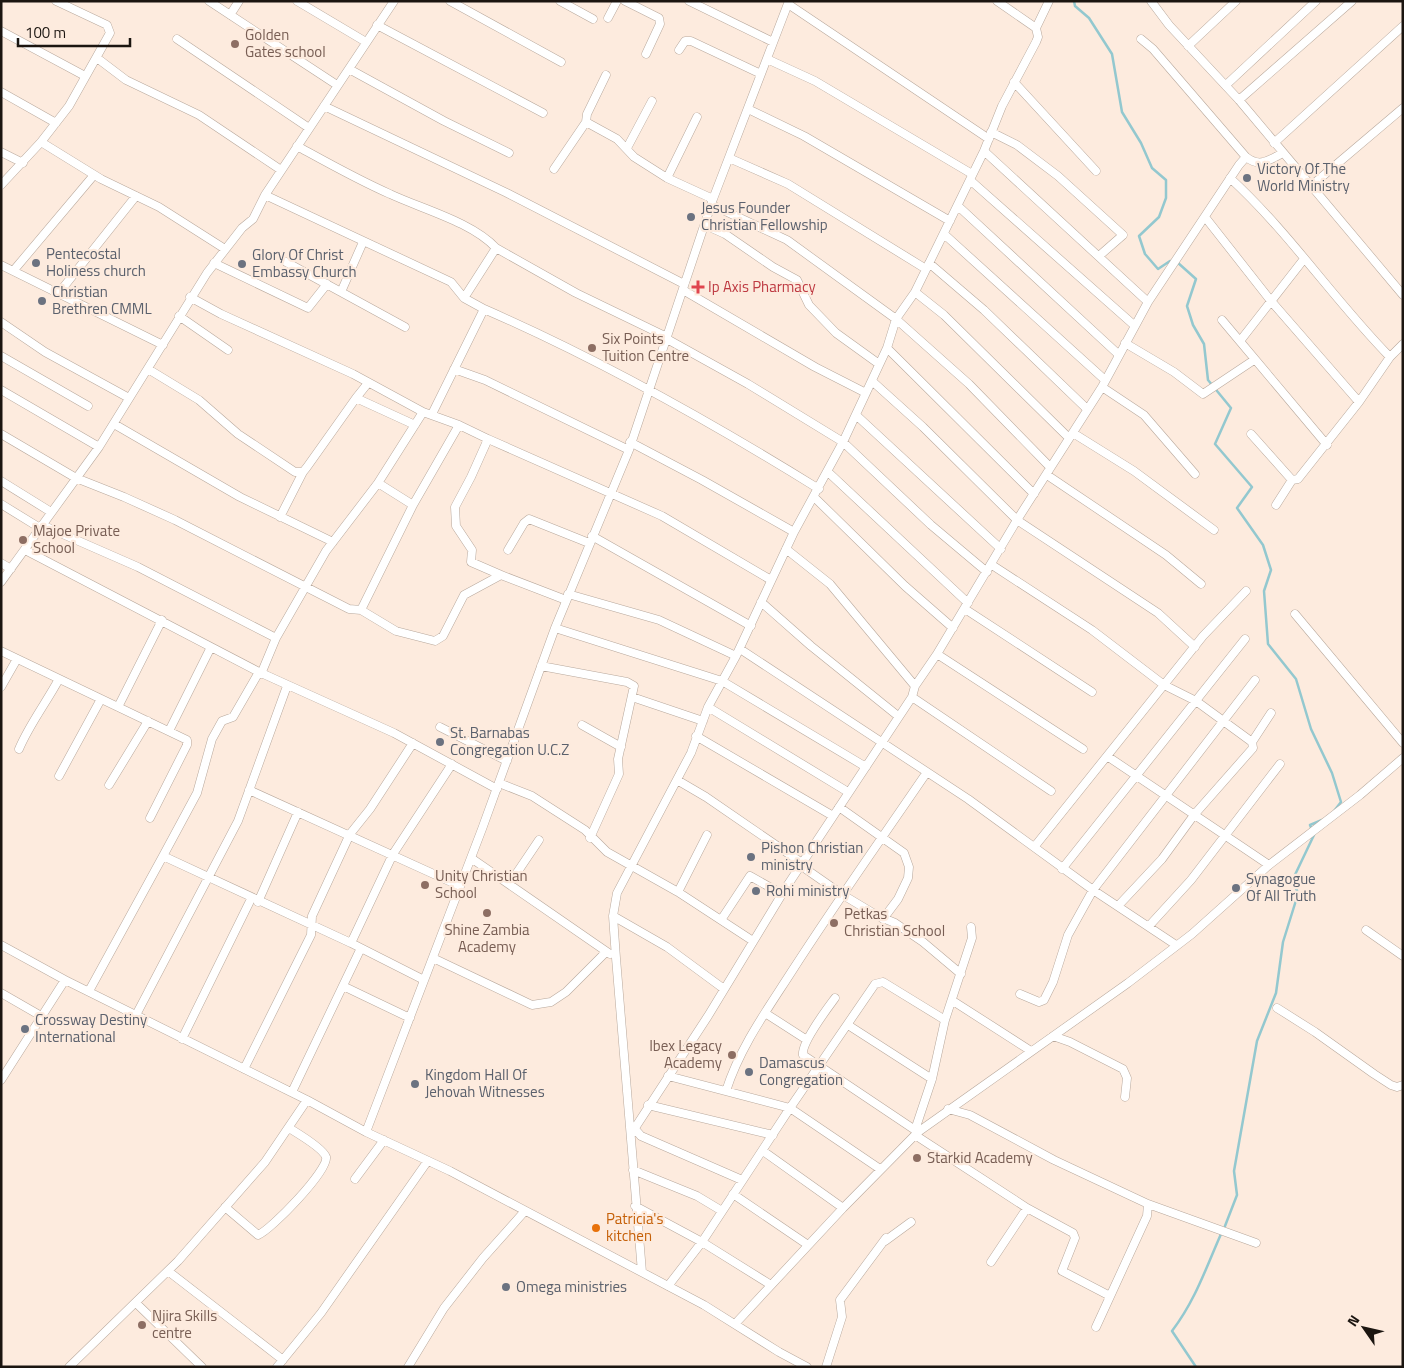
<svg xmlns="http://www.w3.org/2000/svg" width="1404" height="1368" font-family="'Titillium Web',sans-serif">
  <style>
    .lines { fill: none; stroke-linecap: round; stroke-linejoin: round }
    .stream { stroke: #93c8cf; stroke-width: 2.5 }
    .minor-casing { stroke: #b8a89c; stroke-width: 9 }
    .minor { stroke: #fff; stroke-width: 8 }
    .education-dot { fill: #8d6e63; stroke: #fdebde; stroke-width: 2 }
    .worship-dot { fill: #6b7280; stroke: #fdebde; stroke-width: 2 }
    .health-dot { fill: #e0444e; stroke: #fdebde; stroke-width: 2 }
    .food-dot { fill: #e8710a; stroke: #fdebde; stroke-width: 2 }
    .labels { text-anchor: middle; stroke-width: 4.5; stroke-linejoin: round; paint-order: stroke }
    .education-label { font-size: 15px; fill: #785e54; stroke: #fdebde; text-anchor: start }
    .worship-label { font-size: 15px; fill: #5b616d; stroke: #fdebde; text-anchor: start }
    .health-label { font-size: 15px; fill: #be3a42; stroke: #fdebde; text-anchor: start }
    .food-label { font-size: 15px; fill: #c56008; stroke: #fdebde; text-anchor: start }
  </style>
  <rect width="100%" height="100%" fill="#fdebde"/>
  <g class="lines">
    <path class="stream" d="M1074,1l1,5 14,12 23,36 10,58 19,31 11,25 14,12v18l-7,19 -20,19 6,18 13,15 12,-8 7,1 19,17 -9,27 6,19 11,19 4,36 23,28 -16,36 37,43 -15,21 26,37 8,25 -7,21 4,53 28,35 15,50 21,44 9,29 -7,9
      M1225,1226l12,-31 -3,-24 23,-130 19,-48 7,-51 15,-48 -5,-15 21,-44 -4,-10 12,-5
      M1196,1367l-24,-36c23,-30 34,-63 49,-97"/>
    <defs>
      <path id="minor" d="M209,1l128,84
        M297,1l69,41
        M450,1l111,61
        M560,1l33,18
        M625,1l34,17 1,6 -14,30
        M689,1l84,41
        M1151,1l18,24 70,75 164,195
        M788,4l201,135
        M230,15l9,-14
        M608,18l9,-17
        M377,25l166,88
        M1036,28l13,-27
        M1,31l84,45
        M177,39l132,89
        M1141,39l12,10 93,108
        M1188,46l48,-45
        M679,50l6,-9h6l70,33
        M97,58l29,22 73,35 82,55
        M767,59l48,22 157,93
        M349,69l95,52 65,32
        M606,75l-19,39 -1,8 31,17 17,18 33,21 46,21
        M1014,82l82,89
        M1226,85l90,-84
        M1,92l55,31
        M1239,100l113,-99
        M324,106l183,87 177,91
        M748,109l56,27 146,85
        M991,132l26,13 41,31 65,59 -24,21
        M41,142l60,37 58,28 66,42
        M1274,143l129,-117
        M297,146c31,17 61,34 93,48 32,15 82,28 106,54l80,45 91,44
        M627,148l25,-47
        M984,151l164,151
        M1,152l22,11
        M729,158l59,26 138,85
        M554,169l32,-47
        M667,178l30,-61
        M1230,178c59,54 104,122 160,179
        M970,180l165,146
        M1,185l40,-43 28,-36 41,-73 -3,-8 -51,-24
        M1311,186l92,-78
        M265,195l186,87 13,16 20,11
        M712,205l75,35 109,79 73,65 81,83
        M958,206l160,148
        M1205,217l66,84 88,101
        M705,225l20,9 48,33 24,13 12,25 27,28 43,31
        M944,234l161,146
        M286,262l119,65
        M214,263l94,45 19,-24
        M929,263l55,47 103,99
        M1,265l162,80
        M14,270l80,-95
        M683,290l132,77 51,26
        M341,292l22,-50
        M915,292l29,23 125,123
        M58,294l78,-98
        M190,297l31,17 132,60 70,38 36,13 -46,80 -52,105 35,21 39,10 8,-5 21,-41 37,-20 65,25
        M464,298l32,-50
        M179,316l49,34
        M1222,320l105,125
        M1,322l44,30 84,46
        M667,339l81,45 95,58 88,83 56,47
        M1240,341l64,-82
        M1125,343l49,29 29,22 51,-34
        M887,348l147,146
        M1,356l87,50
        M148,369l51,31 39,34 57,38h8l4,-5 49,-69 59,27
        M454,369l31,11 144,70
        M872,381l51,46 94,93 141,93 37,34
        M1102,387l42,28 51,59
        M1,390l98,57
        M356,398l12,-15
        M432,414l52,-105c117,51 227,113 335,180
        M856,415l145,134
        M114,424l126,73 93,45
        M459,425l29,14 -17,38 -16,30 1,19 16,24 -1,12 30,13
        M1073,433l61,38 80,59
        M1,434l75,44 48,19 51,23 174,89 12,1
        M1251,434l41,46 6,-1 61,-77 31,-45 13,-13
        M488,439l174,77 109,64
        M630,442l72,38 92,52
        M828,472l140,131
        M1047,475l119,80 35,29
        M1,481l50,31
        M378,483l35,22
        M814,497l91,89 48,42
        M1,504l39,24
        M1276,505l16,-25
        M280,517l23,-45
        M42,525l96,42 138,71
        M592,536l159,90
        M786,549l44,35 85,102
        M25,550l234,122 135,61 103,56
        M508,550l16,-27 5,-4 60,24
        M1,563l10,6
        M992,565l100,65 72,55 32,16 56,41 1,6 -59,67 -32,44 -44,47
        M1,582l98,-135 108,-174 35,-45 11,-9 12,-24 129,-194
        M568,594l91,26 77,36
        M761,602l50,44 87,70
        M965,609l127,83
        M1295,614l108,129
        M555,628l167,53 144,86
        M740,649l228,150 125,91 83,55
        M1,651l186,89v5l-37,73
        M937,654l146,95
        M541,666l86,16 7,4 -16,73 1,15 -29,64
        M261,674l15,-36 50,-87 52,-68 45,-71
        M1,687l16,-28
        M632,697l71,24
        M912,697l139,94
        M118,707l44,-87
        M708,707l140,85
        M582,725l39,22
        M440,727l67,34
        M169,731l42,-84
        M696,736l137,80
        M1252,742l19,-29
        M19,749c10,-24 27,-46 40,-70
        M1107,756l162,109
        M59,776l42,-77
        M677,780l29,17 96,66
        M499,783l33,13 53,34 22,22 71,40 75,49
        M109,785l39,-64
        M249,790l211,96
        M839,807l65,46 5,14 -1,11 -10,21 -15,20
        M1035,846l168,-210 43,-45
        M163,856l34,-63 15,-54 10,-18 11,-4 26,-45
        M471,858l139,96
        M800,865l43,30 35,21 17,7 28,19 38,32
        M1062,869l183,-230
        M510,883l29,-43
        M678,892l29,-57
        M258,902l40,-90
        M613,916l54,31 57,42
        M721,920l29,-44 32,18
        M1149,926l42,-46 89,-116
        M1366,930l37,26
        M351,943l42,-89 59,-90
        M1,945l64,35 242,120 59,32 84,39 254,134 75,47 28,15
        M433,958l99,47 19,-3 15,-10 40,-40
        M343,986l67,32
        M89,991l74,-135 188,87 73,37
        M1,993l40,23
        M1020,994l19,8 5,-2 9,-18 15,-47 25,-45 162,-210
        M835,998c-8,11 -34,45 -32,57l115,77
        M953,1001l78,50
        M1277,1008l38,24 59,42 17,11 6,2 6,-2
        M765,1013l42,27
        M136,1015l102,-194 49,-135
        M848,1025l84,54
        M1053,1036l17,6 53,27 4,9 -2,19
        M182,1039l69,-140
        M244,1069l67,-134 1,-19 38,-82 20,-25 43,-66
        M668,1076l122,32 90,61
        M1,1080l64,-100
        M726,1091c14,-44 41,-81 66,-120 43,-67 90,-133 135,-199
        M292,1092l69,-144
        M648,1105l125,30
        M948,1109l22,6 84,45 94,44 -1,12 -51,111
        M634,1128l7,8 101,44
        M915,1130l17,-51 13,-59 27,-82 -1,-11
        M366,1132l116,-303 73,-201 74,-178 84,-251 76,-198
        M631,1134l77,-118 79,-130 125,-189 3,-11 22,-32 80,-134 85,-133 46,-85 91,-137 7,-8c14,11 23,3 37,-4
        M915,1135l112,73 46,25 2,5 -13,33 48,25
        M763,1151l80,57
        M633,1170l64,26 25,15
        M355,1179l29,-39
        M733,1194l75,51
        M1148,1204l108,39
        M635,1206l67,36 69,43
        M225,1207l33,28c13,-5 71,-65 68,-78 -3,-9 -29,-24 -37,-29
        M885,1241l26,-19
        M991,1262l36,-54
        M168,1271l115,89
        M642,1272l-26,-314 -3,-42 4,-23 74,-140 17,-46 28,-51 58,-124 49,-90 44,-94 9,-29 19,-27 69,-141 18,-45 34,-64 2,-5 -2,-9 -39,-27
        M668,1286l34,-44 88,-134 85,-124 8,-2 62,38
        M136,1303l66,64
        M735,1324l108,-116 75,-76 210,-149 64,-49 77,-69 91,-70 43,-37
        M69,1367l109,-106 87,-99 42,-62
        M277,1367l44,-54 106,-151
        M408,1367l36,-59 39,-50 41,-46
        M826,1367l16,-50 -2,-17 46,-62"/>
    </defs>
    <use href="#minor" class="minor-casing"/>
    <use href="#minor" class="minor"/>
  </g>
  <g class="education-dot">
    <circle cx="235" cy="44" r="5"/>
    <circle cx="592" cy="348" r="5"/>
    <circle cx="23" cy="540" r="5"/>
    <circle cx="425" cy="885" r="5"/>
    <circle cx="487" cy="913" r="5"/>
    <circle cx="834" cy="923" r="5"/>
    <circle cx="732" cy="1055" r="5"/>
    <circle cx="917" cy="1158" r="5"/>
    <circle cx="142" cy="1325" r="5"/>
  </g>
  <g class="worship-dot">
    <circle cx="1247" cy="178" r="5"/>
    <circle cx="691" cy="217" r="5"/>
    <circle cx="36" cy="263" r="5"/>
    <circle cx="242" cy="264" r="5"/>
    <circle cx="42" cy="301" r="5"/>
    <circle cx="440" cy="742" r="5"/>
    <circle cx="751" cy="857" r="5"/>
    <circle cx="1236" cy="888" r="5"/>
    <circle cx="756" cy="891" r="5"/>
    <circle cx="25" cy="1029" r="5"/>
    <circle cx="749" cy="1072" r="5"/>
    <circle cx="415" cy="1084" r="5"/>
    <circle cx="506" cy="1287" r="5"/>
  </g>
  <path class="health-dot" d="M695.5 279.5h5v5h5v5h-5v5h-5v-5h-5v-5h5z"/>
  <circle class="food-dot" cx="596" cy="1228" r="5"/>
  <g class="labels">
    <g class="education-label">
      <text x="245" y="40">Golden<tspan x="245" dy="17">Gates school</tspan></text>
      <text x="602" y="344">Six Points<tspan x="602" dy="17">Tuition Centre</tspan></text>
      <text x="33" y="536">Majoe Private<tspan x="33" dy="17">School</tspan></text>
      <text x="435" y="881">Unity Christian<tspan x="435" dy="17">School</tspan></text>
      <text x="844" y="919">Petkas<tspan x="844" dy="17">Christian School</tspan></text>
      <text x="487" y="935" text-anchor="middle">Shine Zambia<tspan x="487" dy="17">Academy</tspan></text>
      <text x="722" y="1051" text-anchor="end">Ibex Legacy<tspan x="722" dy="17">Academy</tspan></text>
      <text x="927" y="1163">Starkid Academy</text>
      <text x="152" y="1321">Njira Skills<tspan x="152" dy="17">centre</tspan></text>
    </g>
    <g class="worship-label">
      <text x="1257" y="174">Victory Of The<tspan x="1257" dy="17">World Ministry</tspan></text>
      <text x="701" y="213">Jesus Founder<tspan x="701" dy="17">Christian Fellowship</tspan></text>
      <text x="46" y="259">Pentecostal<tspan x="46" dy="17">Holiness church</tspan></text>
      <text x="252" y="260">Glory Of Christ<tspan x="252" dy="17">Embassy Church</tspan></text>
      <text x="52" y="297">Christian<tspan x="52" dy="17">Brethren CMML</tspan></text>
      <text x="450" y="738">St. Barnabas<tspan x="450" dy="17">Congregation U.C.Z</tspan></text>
      <text x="761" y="853">Pishon Christian<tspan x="761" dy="17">ministry</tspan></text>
      <text x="1246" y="884">Synagogue<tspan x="1246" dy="17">Of All Truth</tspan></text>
      <text x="766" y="896">Rohi ministry</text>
      <text x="35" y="1025">Crossway Destiny<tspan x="35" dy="17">International</tspan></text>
      <text x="759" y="1068">Damascus<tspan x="759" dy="17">Congregation</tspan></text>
      <text x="425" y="1080">Kingdom Hall Of<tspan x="425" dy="17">Jehovah Witnesses</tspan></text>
      <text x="516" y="1292">Omega ministries</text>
    </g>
    <g class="health-label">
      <text x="708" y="292">Ip Axis Pharmacy</text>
    </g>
    <g class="food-label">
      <text x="606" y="1224">Patricia's<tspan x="606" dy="17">kitchen</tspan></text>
    </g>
  </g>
  <rect width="1404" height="1368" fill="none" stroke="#1b1510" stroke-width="5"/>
  <g transform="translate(1364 1328) rotate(304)" stroke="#fdebde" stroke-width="4" paint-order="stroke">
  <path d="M0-4L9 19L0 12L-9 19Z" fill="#1b1510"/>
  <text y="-8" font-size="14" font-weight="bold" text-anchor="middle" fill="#1b1510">N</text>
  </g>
  <path d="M18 38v8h112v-8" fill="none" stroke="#1b1510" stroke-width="2.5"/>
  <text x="25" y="38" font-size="15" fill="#1b1510" stroke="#fdebde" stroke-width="4" paint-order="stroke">100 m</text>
</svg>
